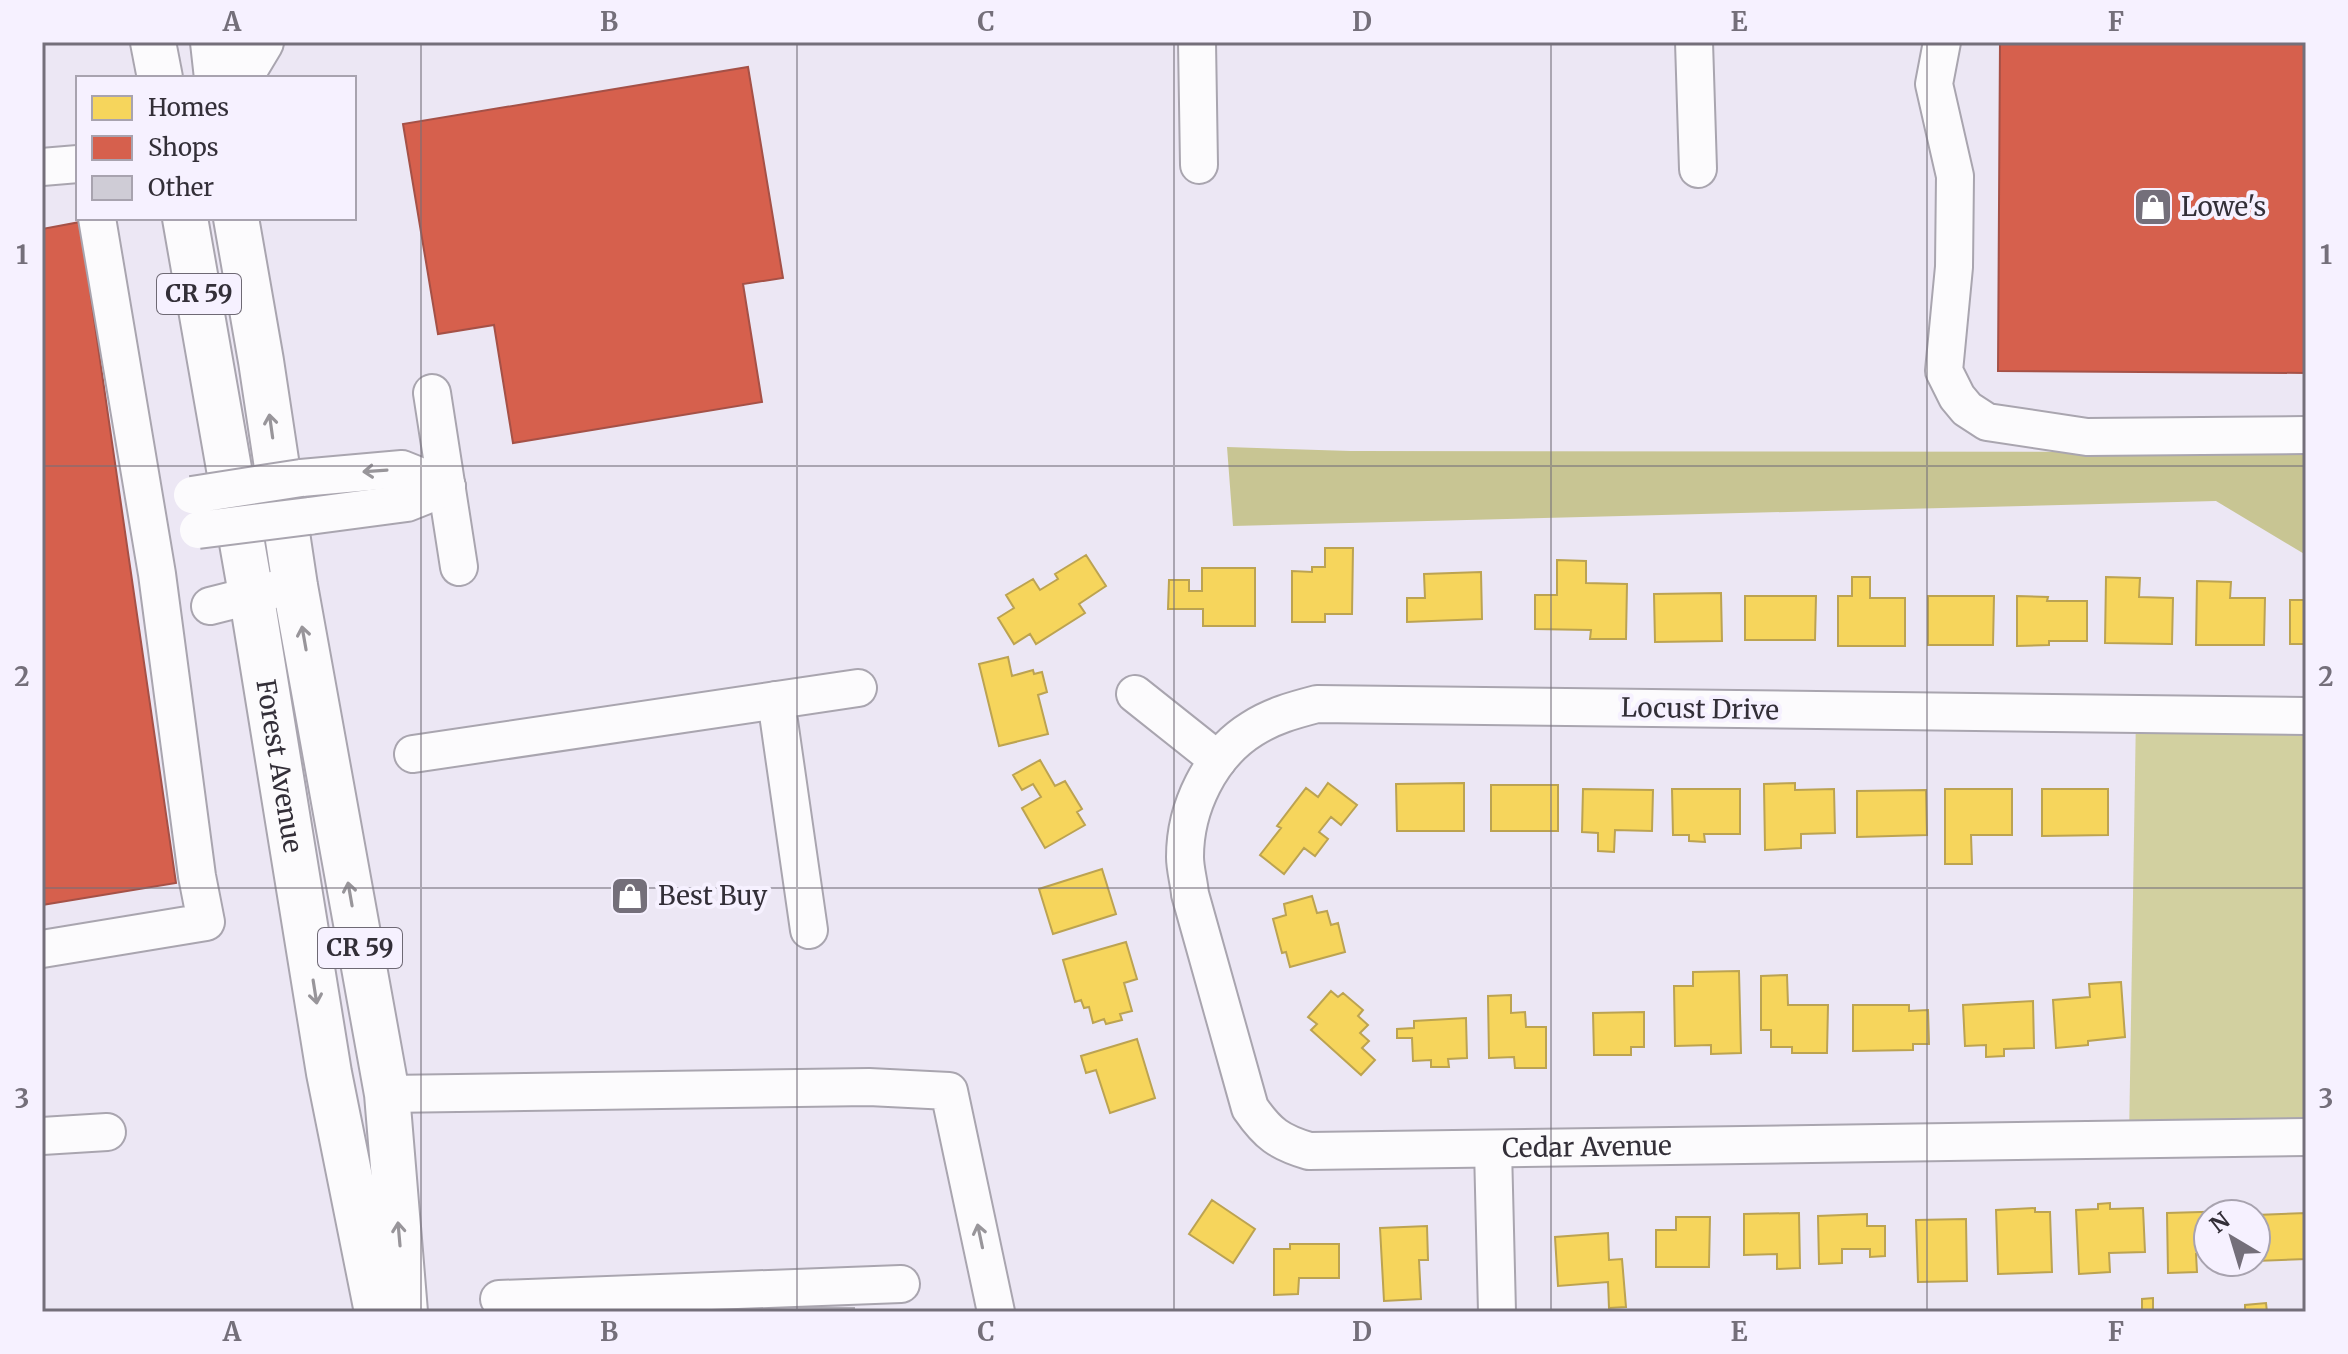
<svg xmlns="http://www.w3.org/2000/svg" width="2348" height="1354" font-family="Merriweather,serif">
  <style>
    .green { fill: #d2d0a0 }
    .forest { fill: #c8c593 }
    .homes { fill: #f6d55c; stroke: #bca351; stroke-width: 2 }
    .shops { fill: #d6604d; stroke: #a55147; stroke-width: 2 }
    .building { fill: #cfccd6; stroke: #b0adb6; stroke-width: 2 }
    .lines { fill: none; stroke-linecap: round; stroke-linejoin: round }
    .minor-casing { stroke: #a9a5af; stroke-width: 40 }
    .major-casing { stroke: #a9a5af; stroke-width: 48 }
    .minor { stroke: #fcfbfd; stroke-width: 36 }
    .major { stroke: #fcfbfd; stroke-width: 44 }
    .minor-bridge-casing { stroke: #a9a5af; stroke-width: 40; stroke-linecap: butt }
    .minor-bridge { stroke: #fcfbfd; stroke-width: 36 }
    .oneway { stroke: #98959a }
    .grid { fill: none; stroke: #746f7a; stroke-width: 2; stroke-opacity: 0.55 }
    .labels { text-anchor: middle; stroke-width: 8; stroke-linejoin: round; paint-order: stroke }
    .shield { fill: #f6f1ff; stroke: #6e6974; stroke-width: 2 }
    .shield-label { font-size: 24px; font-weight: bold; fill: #332f38 }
    .poi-label { font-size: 26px; fill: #332f38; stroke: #f6f1ff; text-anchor: start }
    .street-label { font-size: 26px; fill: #332f38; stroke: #f6f1ff }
    .neatline { fill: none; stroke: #746f7a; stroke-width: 3 }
    .grid-label { font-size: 26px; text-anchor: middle; font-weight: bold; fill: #746f7a }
  </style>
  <rect width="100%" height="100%" fill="#ece7f4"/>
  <path class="green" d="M2136,714l170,2v421l-177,3z"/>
  <path class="forest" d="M1227,447l124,4 955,1v103l-90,-54 -983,25z"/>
  <path class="homes" d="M1325,548h28l-1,66h-27v8h-33v-51l20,1v-5h13z
    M1086,555l20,31 -27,18 6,9 -49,31 -6,-10 -16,10 -16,-26 16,-10 -8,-13 27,-16 7,11 18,-11 -3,-5z
    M1557,560l29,1v22l41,1 -1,55h-36l1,-9 -56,-1v-34h22z
    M1202,568h53v58h-52v-17h-35l1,-29h20v11h13z
    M1481,572l1,47 -75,3v-24h18l-1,-24z
    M1852,577h18v21h35v48h-67v-50h14z
    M2106,577l34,1 -1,19 34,1 -1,46 -67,-1z
    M2197,581l34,1 -1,16h35l-1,47h-68z
    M1721,593l1,48 -67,1 -1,-48z
    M1745,596h71l-1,44h-70z
    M1928,596h66l-1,49h-65z
    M2017,596l31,1 -1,4h40v40h-38v4l-32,1z
    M2290,600h16v44h-16z
    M1008,657l4,19 21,-6 1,4 8,-2 5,20 -9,3 10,39 -49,12 -20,-82z
    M1040,760l15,26 10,-5 17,28 -5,3 8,13 -40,23 -23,-40 19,-11 -8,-13 -11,6 -9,-15z
    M1328,783l29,22 -16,20 -10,-8 -12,15 9,7 -13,17 -11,-8 -20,26 -24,-19 21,-27 -4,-2 29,-38 12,9z
    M1464,783v48h-67l-1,-47z
    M1795,783v7l39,-1 1,44 -34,1v14l-36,2 -1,-66z
    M1491,785h67v46h-67z
    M1583,789l70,1 -1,41 -37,-1 -1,22 -16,-1v-18l-16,-1z
    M1672,789h68v45h-36l1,8 -16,-1v-6h-16z
    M1945,789h67v46h-41l1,29h-27z
    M2042,789h66v46l-66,1z
    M1926,790l1,45 -70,2v-46z
    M1102,869l14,45 -63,20 -14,-45z
    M1312,896l5,17 10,-2 4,14 7,-2 7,29 -55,15 -4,-15 -4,1 -9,-34 13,-4 -2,-11z
    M1126,942l11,37 -13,4 8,28 -12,3 2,6 -16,4 -2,-5 -11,4 -4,-16 -5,1 -3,-8 -6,2 -12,-42z
    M1739,971l2,82 -30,1v-9l-36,1 -1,-60h19v-14z
    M1787,975l1,30h40l-1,48h-35v-6h-21v-17h-10v-54z
    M2121,982l4,55 -37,4v4l-32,3 -3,-48 37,-3 -1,-13z
    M1331,991l7,6 5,-4 20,17 -5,6 10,9 -8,8 9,8 -7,7 13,12 -14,15 -50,-45 6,-6 -9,-7z
    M1511,995v18l14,-1 1,15h20v41h-31l-1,-11 -25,1 -1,-62z
    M2033,1001l1,47 -30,1v7l-18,1v-12l-21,1 -2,-41z
    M1853,1005h56v6l19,-1 1,34h-16v6l-60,1z
    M1644,1012v35h-13v8h-37l-1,-42z
    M1466,1018l1,40 -19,1 1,8h-18v-7l-18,1 -1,-23h-15v-9l17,-1v-7z
    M1137,1039l18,59 -45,15 -14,-43 -10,3 -5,-17z
    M1212,1200l43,29 -22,34 -44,-29z
    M2110,1203v6l33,-1 2,44 -36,1 1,19 -31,2 -3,-64 22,-1v-5z
    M2035,1208v4h15l2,60 -54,2 -2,-64z
    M2235,1211v3h-27v40h-12l1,18 -29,1 -1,-60z
    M1799,1213l1,55 -23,1v-15l-33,1v-41z
    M2306,1213v46l-50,2v-46z
    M1867,1214v12h18v30l-15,1v-8h-28v14l-23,1 -1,-48z
    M1676,1217h34l-1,50h-53v-37h20z
    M1966,1219l1,62 -49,1 -2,-62z
    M1427,1226l1,34h-9l2,39 -37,2 -4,-73z
    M1608,1233l1,27 13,-1 4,48 -17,1 -1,-26 -50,4 -3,-49z
    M1290,1244h49v34h-40l-1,16 -24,1v-46h16z
    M2153,1298v14h-11v-13z
    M2266,1303l1,9h-22v-7z"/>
  <path class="shops" d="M2000,42h306v331l-308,-2z
    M748,67l35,211 -40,6 19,118 -249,41 -19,-118 -56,9 -35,-210z
    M80,222l96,661 -134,22v-676z"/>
  <path class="building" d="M530,1303l324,5v4h-324z"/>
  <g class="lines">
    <defs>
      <g id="minor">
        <path d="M1197,42l2,123"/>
        <path d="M1694,42l4,127"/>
        <path d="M1942,42l-8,42 21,92 -1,91 -10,104 13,26 10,12 20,13 100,15 219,-2"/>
        <path d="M42,167l36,-3"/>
        <path d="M432,393l27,174"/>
        <path d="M301,478l101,-9 45,18"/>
        <path d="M309,516l98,-13 40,-16"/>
        <path d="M210,606l67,-17"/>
        <path d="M1135,694l83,66"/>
        <path d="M776,700l33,230"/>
        <path id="s1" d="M2306,716l-989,-12c-23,6 -45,12 -65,25 -42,26 -67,79 -67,128 0,12 4,25 5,37l60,214c18,26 29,34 59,43l997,-14"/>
        <path d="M413,754l445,-66"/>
        <path d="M42,949l164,-27 -9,-46 -40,-302 -60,-356"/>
        <path d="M387,1094l482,-7 80,4 47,221"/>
        <path d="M42,1136l65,-4"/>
        <path d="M1493,1149l4,163"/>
        <path d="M499,1299l402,-15"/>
      </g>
      <g id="major">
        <path d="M153,42l7,36"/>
        <path d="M213,42l4,36"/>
        <path d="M243,78l3,-11 15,-25"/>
        <path id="s2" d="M185,218l69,393 75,462 48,239"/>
        <path d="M236,218l25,143 34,225 92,508 18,218"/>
      </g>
    </defs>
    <use href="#minor" class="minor-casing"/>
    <use href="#major" class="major-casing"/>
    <use href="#minor" class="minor"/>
    <use href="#major" class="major"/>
    <defs>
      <path id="minor-bridge" d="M192,495l109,-17
        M198,530l111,-14"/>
    </defs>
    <use href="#minor-bridge" class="minor-bridge-casing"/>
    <use href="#minor-bridge" class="minor-bridge"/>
  </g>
  <defs><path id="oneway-shaft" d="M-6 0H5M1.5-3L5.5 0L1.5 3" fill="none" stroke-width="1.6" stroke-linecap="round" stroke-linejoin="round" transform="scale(2)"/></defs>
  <g class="oneway">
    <use href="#oneway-shaft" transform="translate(271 426) rotate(-98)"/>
    <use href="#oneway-shaft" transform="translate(375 471) rotate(176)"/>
    <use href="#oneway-shaft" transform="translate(304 638) rotate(-100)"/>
    <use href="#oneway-shaft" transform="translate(350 894) rotate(-100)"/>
    <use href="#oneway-shaft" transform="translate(315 992) rotate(81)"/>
    <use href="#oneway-shaft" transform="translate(399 1234) rotate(-95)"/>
    <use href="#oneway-shaft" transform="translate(980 1236) rotate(-102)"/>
  </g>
  <path class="grid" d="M421,42v1270M797,42v1270M1174,42v1270M1551,42v1270M1927,42v1270M42,466h2264M42,888h2264"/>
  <defs>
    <symbol id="shop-square" viewBox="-11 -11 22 22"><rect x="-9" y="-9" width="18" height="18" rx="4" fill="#746f7a" stroke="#f6f1ff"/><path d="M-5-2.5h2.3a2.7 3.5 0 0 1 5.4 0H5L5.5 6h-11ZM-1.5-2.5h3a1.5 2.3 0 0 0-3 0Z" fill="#fff"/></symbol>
  </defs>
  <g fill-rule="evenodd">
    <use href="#shop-square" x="2131" y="185" width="44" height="44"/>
    <use href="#shop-square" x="608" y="874" width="44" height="44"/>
  </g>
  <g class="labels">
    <g class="shield">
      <rect x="157" y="274" width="84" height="40" rx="6"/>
      <rect x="318" y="928" width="84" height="40" rx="6"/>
    </g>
    <g class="shield-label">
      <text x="199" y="302">CR 59</text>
      <text x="360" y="956">CR 59</text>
    </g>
    <g class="poi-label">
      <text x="2181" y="216">Lowe's</text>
      <text x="658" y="905">Best Buy</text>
    </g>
    <g class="street-label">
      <text transform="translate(1700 709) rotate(1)" y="9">Locust Drive</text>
      <text dy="9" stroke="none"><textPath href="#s2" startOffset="556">Forest Avenue</textPath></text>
      <text dy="9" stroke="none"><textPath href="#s1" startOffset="1822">Cedar Avenue</textPath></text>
    </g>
  </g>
  <rect width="2348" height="1354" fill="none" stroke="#f6f1ff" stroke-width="88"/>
  <rect x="76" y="76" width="280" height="144" fill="#f6f1ff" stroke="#a8a3af" stroke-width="2"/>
  <rect x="92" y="96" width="40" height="24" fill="#f6d55c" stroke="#a8a3af" stroke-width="2"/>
  <text x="148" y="116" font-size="24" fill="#332f38">Homes</text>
  <rect x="92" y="136" width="40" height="24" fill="#d6604d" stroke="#a8a3af" stroke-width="2"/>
  <text x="148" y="156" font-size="24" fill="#332f38">Shops</text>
  <rect x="92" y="176" width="40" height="24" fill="#cfccd6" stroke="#a8a3af" stroke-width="2"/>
  <text x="148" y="196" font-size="24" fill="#332f38">Other</text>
  <g transform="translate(2232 1238) rotate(322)"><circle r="38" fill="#f6f1ff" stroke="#a8a3af" stroke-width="2"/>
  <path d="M0-6L14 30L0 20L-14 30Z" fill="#746f7a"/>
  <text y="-12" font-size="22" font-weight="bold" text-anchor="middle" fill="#332f38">N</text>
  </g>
  <rect x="44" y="44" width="2260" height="1266" class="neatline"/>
  <g class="grid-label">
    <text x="232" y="31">A</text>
    <text x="609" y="31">B</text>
    <text x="986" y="31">C</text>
    <text x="1362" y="31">D</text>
    <text x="1739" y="31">E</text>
    <text x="2116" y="31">F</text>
    <text x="22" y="264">1</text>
    <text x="2326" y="264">1</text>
    <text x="22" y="686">2</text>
    <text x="2326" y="686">2</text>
    <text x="22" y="1108">3</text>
    <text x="2326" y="1108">3</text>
    <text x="232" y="1341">A</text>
    <text x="609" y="1341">B</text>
    <text x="986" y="1341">C</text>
    <text x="1362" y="1341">D</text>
    <text x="1739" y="1341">E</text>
    <text x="2116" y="1341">F</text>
  </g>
</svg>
